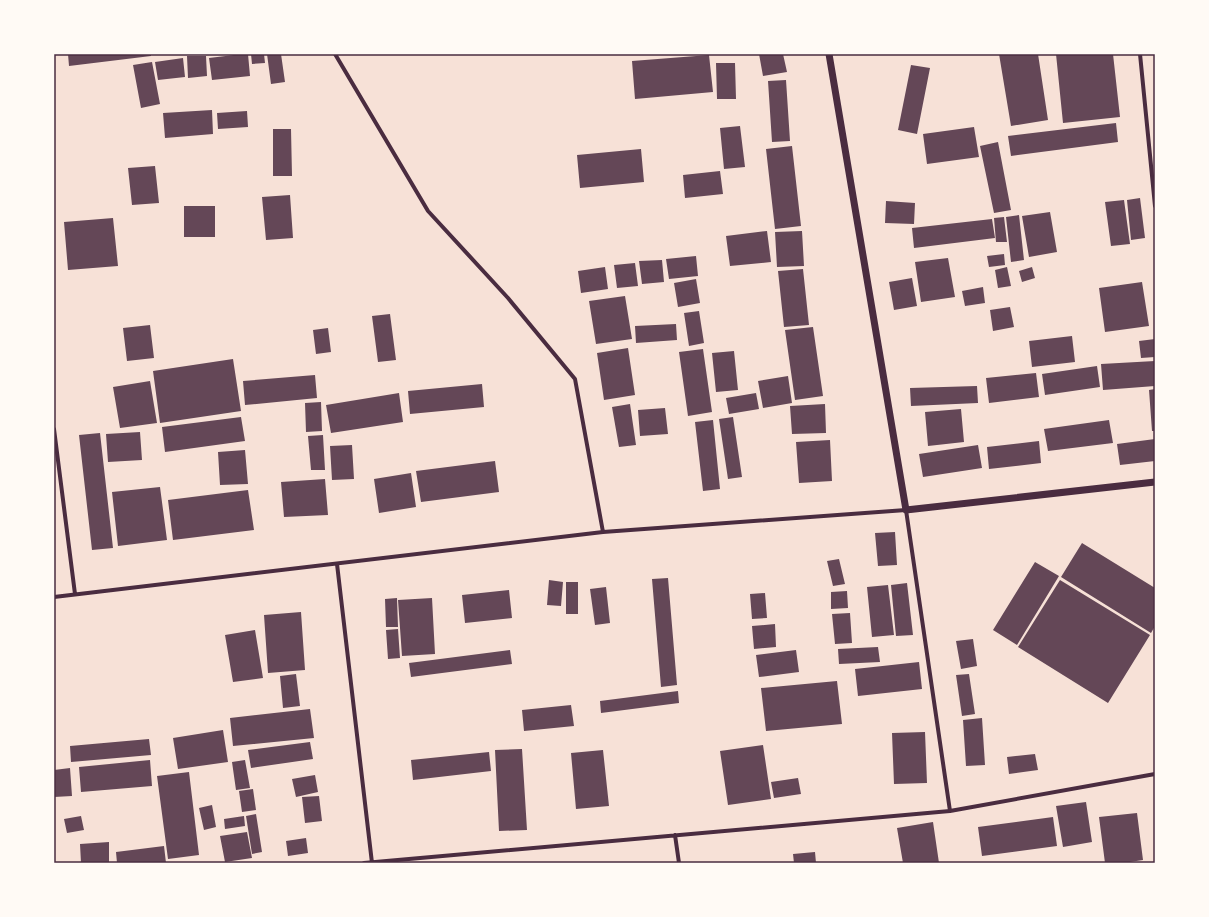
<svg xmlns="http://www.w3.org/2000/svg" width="1209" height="917" font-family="'Work Sans',sans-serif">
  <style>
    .building { fill: #644757 }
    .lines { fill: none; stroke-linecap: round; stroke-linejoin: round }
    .minor { stroke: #4a2c40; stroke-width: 4 }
    .tertiary { stroke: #4a2c40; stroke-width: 7 }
    .neatline { fill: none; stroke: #4a2c40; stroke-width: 1.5 }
  </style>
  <rect width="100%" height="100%" fill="#f7e1d7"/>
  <path class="building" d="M68,54h83v2l-82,10z
    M242,54h6l2,22 -38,4 -3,-22z
    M251,54h13l1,9 -13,1z
    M267,54h14l4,28 -14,2z
    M759,54h24l4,18 -24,4z
    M999,54h39l10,66 -37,6z
    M1056,54h57l7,63 -57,6z
    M709,55l4,37 -78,7 -3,-38z
    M187,56h19l1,20 -19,2z
    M183,58l2,19 -27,3 -3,-18z
    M152,62l8,42 -19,4 -8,-43z
    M716,63h19l1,36h-19z
    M911,65l19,3 -13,66 -19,-4z
    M786,80l4,61 -18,1 -4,-61z
    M212,110l1,24 -48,4 -2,-25z
    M247,111l1,16 -30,2 -1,-16z
    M1116,123l2,19 -107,14 -3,-20z
    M740,126l5,41 -21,2 -4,-41z
    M974,127l5,30 -52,7 -4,-30z
    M273,129h18l1,47h-19z
    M998,142l13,68 -17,3 -14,-67z
    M792,146l9,80 -26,3 -9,-80z
    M641,149l3,33 -64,6 -3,-33z
    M155,166l4,37 -27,2 -4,-37z
    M720,171l3,23 -38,4 -2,-23z
    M290,195l3,43 -27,2 -4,-43z
    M1140,198l5,40 -14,2 -4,-40z
    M1124,200l6,44 -19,2 -6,-44z
    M886,201l29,2 -1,21 -29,-1z
    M184,206h31v31h-31z
    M1050,212l7,40 -28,5 -7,-41z
    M1019,215l5,45 -13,2 -5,-45z
    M1004,217l3,25h-11l-2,-24z
    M113,218l5,48 -50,4 -4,-48z
    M992,219l3,19 -81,10 -2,-20z
    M767,231l4,31 -41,4 -4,-30z
    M802,231l2,35 -27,1 -2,-35z
    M1004,254l1,11 -16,2 -2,-11z
    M696,256l2,20 -29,3 -3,-20z
    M948,258l7,39 -34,5 -6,-40z
    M662,260l2,22 -22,2 -3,-23z
    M635,263l3,23 -21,2 -3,-23z
    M605,267l3,22 -27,4 -3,-22z
    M1007,267l4,19 -13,2 -3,-18z
    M1032,267l3,11 -13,4 -3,-11z
    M803,269l6,56 -25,2 -6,-56z
    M912,278l5,28 -23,4 -5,-28z
    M696,279l4,24 -22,4 -4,-24z
    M1142,282l7,44 -44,6 -6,-44z
    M983,287l2,16 -20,3 -3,-15z
    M625,296l7,43 -36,5 -7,-43z
    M1010,307l4,20 -21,4 -3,-21z
    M699,311l5,32 -15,3 -5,-33z
    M390,314l6,46 -18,2 -6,-46z
    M676,324l1,16 -41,3 -1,-17z
    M150,325l4,33 -27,3 -4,-33z
    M813,327l10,69 -28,4 -10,-70z
    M328,328l3,24 -15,2 -3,-24z
    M1072,336l3,26 -43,5 -3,-26z
    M1155,339v18l-14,1 -2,-17z
    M628,348l7,47 -31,5 -7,-47z
    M703,349l9,63 -24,4 -9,-64z
    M734,351l4,39 -22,2 -4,-39z
    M233,359l8,52 -81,12 -7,-52z
    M1155,361v25l-52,4 -2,-26z
    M1097,366l3,21 -55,8 -3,-21z
    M1036,373l3,24 -50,6 -3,-25z
    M315,375l2,23 -72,7 -2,-24z
    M788,376l4,27 -29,5 -5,-27z
    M150,381l7,42 -37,5 -7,-41z
    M482,384l2,23 -74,7 -2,-23z
    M977,386l1,17 -67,3 -1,-18z
    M1155,389v42h-3l-3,-41z
    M399,393l4,29 -72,11 -5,-28z
    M756,393l3,16 -30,5 -3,-16z
    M321,402l1,29 -16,1 -1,-29z
    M630,404l6,41 -17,2 -7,-40z
    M825,404l1,29 -34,1 -2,-28z
    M665,408l3,26 -28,2 -2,-26z
    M961,409l3,33 -36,4 -3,-34z
    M241,417l4,24 -80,11 -3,-25z
    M733,417l9,60 -14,2 -9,-60z
    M713,420l7,69 -17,2 -8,-69z
    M1109,420l4,23 -65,8 -4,-22z
    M140,432l2,28 -34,2 -2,-28z
    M100,433l13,115 -21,2 -13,-115z
    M323,435l2,35h-14l-3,-34z
    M1155,439v22l-35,4 -3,-21z
    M830,440l2,41 -33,2 -3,-41z
    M1039,441l2,22 -52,6 -2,-22z
    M352,445l2,34 -22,1 -2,-34z
    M978,445l4,23 -59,9 -4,-23z
    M245,450l3,34 -28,1 -2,-33z
    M495,461l4,31 -78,10 -5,-31z
    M411,473l5,34 -37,6 -5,-34z
    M325,479l3,36 -44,2 -3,-35z
    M160,487l7,53 -49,6 -6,-54z
    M248,490l6,40 -81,10 -5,-40z
    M895,532l2,33 -19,1 -3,-33z
    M1082,543l73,45v38l-4,7 -90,-56z
    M839,559l6,25 -12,2 -6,-25z
    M1035,562l24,14 -42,69 -24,-15z
    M668,578l9,107 -16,2 -9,-108z
    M549,580l14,2 -2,24 -14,-1z
    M1060,580l90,55 -42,68 -90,-56z
    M566,582h12v32h-12z
    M907,583l6,52 -17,1 -5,-51z
    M888,585l6,50 -22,2 -5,-50z
    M606,587l4,36 -15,2 -5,-36z
    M509,590l3,28 -47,5 -3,-28z
    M847,591l1,17 -17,1v-17z
    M765,593l2,25 -15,1 -2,-25z
    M397,598l1,29h-12l-1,-28z
    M432,598l3,56 -33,2 -4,-56z
    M301,612l4,58 -37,3 -4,-58z
    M850,613l2,30 -17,1 -3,-30z
    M775,624l1,23 -22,2 -2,-23z
    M398,629l2,29 -12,1 -2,-29z
    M255,630l8,48 -30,4 -8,-47z
    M973,639l4,27 -16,3 -5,-28z
    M878,647l2,15 -41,2 -1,-15z
    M510,650l2,14 -101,13 -2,-14z
    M796,650l3,22 -40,5 -3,-22z
    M919,662l3,27 -64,7 -3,-27z
    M296,674l4,32 -17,2 -3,-32z
    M969,674l6,40 -13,2 -6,-41z
    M837,681l5,43 -76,7 -5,-43z
    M678,691l1,12 -78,10 -1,-12z
    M571,705l3,21 -50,5 -2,-21z
    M310,709l4,29 -81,8 -3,-28z
    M982,718l3,47 -19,1 -3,-46z
    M223,730l5,32 -50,7 -5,-31z
    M925,732l2,51 -33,1 -2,-51z
    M149,739l2,16 -80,7 -1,-16z
    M310,742l3,17 -62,9 -3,-18z
    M763,745l8,54 -43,6 -8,-54z
    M522,749l5,81 -28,1 -4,-81z
    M603,750l6,56 -33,3 -5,-56z
    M489,752l2,19 -78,9 -2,-20z
    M1035,754l3,16 -29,4 -2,-17z
    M150,760l2,26 -71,6 -2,-25z
    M245,760l5,28 -14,2 -4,-28z
    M70,768l2,28 -18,1v-27z
    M189,772l10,83 -31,4 -11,-83z
    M315,775l3,17 -22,5 -4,-18z
    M798,778l3,16 -27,4 -3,-16z
    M253,789l3,21 -14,2 -3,-21z
    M319,796l3,25 -17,2 -3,-26z
    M1086,802l6,40 -29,5 -7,-41z
    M212,805l4,22 -12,3 -5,-22z
    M1137,813l6,47 -20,3h-18l-6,-46z
    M256,814l6,38 -10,2 -6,-38z
    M81,816l3,14 -17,3 -3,-14z
    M244,816l1,10 -20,3 -1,-10z
    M1053,817l4,29 -75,10 -4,-29z
    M933,822l6,41h-36l-6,-35z
    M247,832l5,26 -27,4 -5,-26z
    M306,838l2,15 -20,3 -2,-15z
    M109,842v20l-28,1 -1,-19z
    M164,846l2,17h-49l-1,-11z
    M815,852l1,11h-22l-1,-9z"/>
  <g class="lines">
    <path class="minor" d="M335,54l93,157 80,87 67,81 28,153
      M1140,54l15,152
      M54,429l21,165
      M337,564l35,299
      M54,597l549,-65 303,-22 44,301
      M675,835l4,28
      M364,863l586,-52 205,-37"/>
    <path class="tertiary" d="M829,54l77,456 249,-28"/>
  </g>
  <rect width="1209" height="917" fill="none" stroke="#fffaf5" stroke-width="110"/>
  <rect x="55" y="55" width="1099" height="807" class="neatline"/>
</svg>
